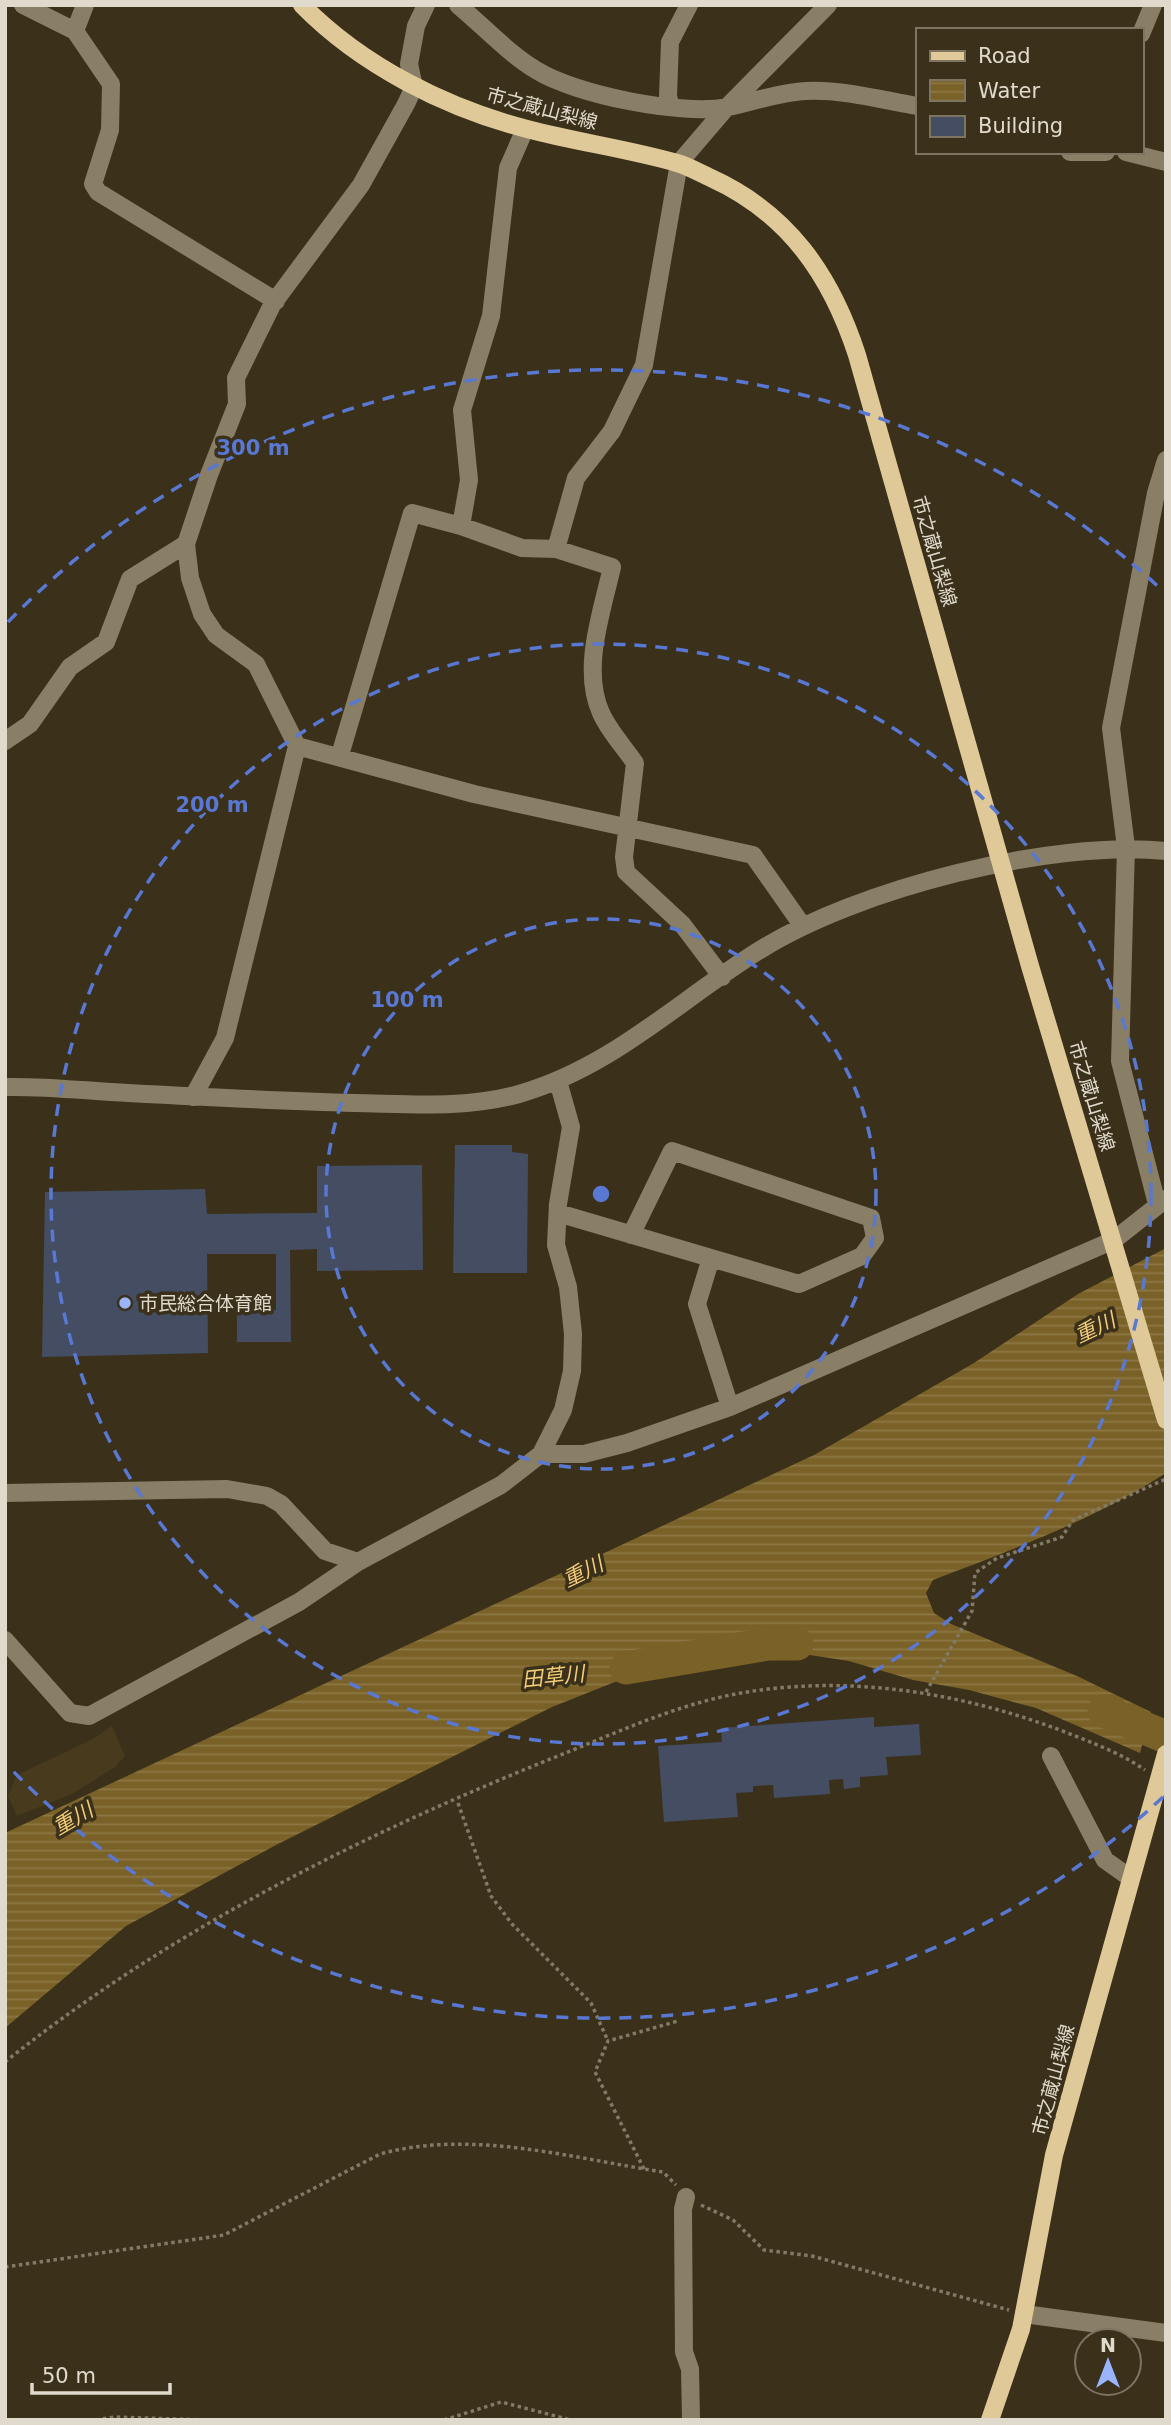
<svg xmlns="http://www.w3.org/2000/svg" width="1171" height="2425" font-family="'DejaVu Sans','Noto Sans JP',sans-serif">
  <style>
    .built { fill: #473a1d }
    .water { fill: url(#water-rules) }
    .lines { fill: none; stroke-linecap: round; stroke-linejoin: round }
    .river { stroke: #796127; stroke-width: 33 }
    .building { fill: #454d63 }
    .path { stroke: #827967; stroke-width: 3.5; stroke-dasharray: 3.5 3.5; stroke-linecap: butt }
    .minor { stroke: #897e66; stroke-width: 18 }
    .major { stroke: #e0c998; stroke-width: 18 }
    .ring { fill: none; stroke: #5878d4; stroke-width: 3.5; stroke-dasharray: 12 9 }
    .poi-dot { fill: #9ab5fd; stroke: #3b311b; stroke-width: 2.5 }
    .labels { text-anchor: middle; stroke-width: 7; stroke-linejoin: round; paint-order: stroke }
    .street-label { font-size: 19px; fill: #e0dacc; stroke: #3b311b }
    .poi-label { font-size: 19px; fill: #e0dacc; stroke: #3b311b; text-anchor: start }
    .water-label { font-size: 21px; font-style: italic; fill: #f3cd78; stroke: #3b311b }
    .centre { fill: #5878d4; stroke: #3b311b; stroke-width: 3.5 }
    .ring-label { font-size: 21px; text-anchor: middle; font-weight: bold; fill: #5878d4; stroke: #3b311b; stroke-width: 7; stroke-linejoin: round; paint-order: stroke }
  </style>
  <defs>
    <pattern id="water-rules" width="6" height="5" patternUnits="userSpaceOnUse" patternTransform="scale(1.75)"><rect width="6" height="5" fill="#796127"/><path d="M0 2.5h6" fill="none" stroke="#8c7745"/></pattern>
  </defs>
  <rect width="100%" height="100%" fill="#3b311b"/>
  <path class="built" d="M112,1726l13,30 -10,11 -43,27 -55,22 -9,-20 9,-21 76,-36z"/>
  <path class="water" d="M1166,1248v225c-73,47 -152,76 -233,107l-7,13 8,20 17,11 126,52 74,36 -11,41 -104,-45 -67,-18 -56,-10 -64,-19 -131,-20 -166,66 -276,138 -150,81 -121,102v-195l809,-378 160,-92 104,-69z"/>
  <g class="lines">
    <path class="river" d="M626,1668l142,-24h29
      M1104,1711l62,26"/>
  </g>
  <path class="building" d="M455,1145h57v7l16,2 -1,119h-74z
    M422,1165l1,105 -106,1v-22l-27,1 1,92h-54v-31l39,-1v-56h-69l1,99 -166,4 3,-165 160,-3 2,25 110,-1v-47z
    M874,1717v10l45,-3 2,31 -35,2 2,18 -28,2v10l-16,2 -1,-10 -14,1 1,14 -56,4 -1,-13 -20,1v6l-17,1 2,24 -74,5 -6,-76 64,-4 -1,-14z"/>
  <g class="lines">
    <path class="path" d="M926,1692l46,-81 3,-38 22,-15 65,-21 11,-17 93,-41
      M458,1803l33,93 21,28 79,79 17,38
      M5,2062c166,-133 362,-230 558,-308 60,-24 120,-52 184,-62 105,-17 214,1 313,38 30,12 59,22 85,40
      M644,2169l-49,-97 13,-31 70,-20
      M701,2205l32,15 31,30 48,6 197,54
      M5,2267l219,-32 156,-81c92,-25 191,4 283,18l13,13
      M96,2420l18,-3 93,3
      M444,2420l57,-18 70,18"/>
    <path class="minor" d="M23,5l52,26
      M85,5l-10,26 36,53 -1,46 -17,54 5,8 178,109
      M458,5c25,21 50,48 78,65 40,25 146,46 192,37 26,-5 51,-15 78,-16 36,-2 76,9 111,15
      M1141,34l12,-29
      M671,107l-3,-11 2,-54 19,-37
      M1070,152h36
      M1126,152l40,10
      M461,526l61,22 34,1
      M186,544l4,34 12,36 14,21 40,29 41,82 177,48 279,61 49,70
      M5,741l25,-17 40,-57 36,-25 24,-63 56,-35 23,-69 28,-71 -1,-26 36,-73 89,-120 45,-81 8,-17 -5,-23 7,-38 10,-21
      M340,755l72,-242 49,13 8,-46 -7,-70 29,-94 17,-148 17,-39
      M722,977l-40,-53 -56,-52 -2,-15 11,-94c-11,-16 -26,-32 -34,-50 -20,-44 1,-101 11,-146l-56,-18 20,-71 36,-47 32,-66 35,-202 47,-55 102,-103
      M5,1087c41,-1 82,4 123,6 75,4 151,8 227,10 55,1 111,6 164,-9 94,-27 160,-94 241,-144 97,-61 292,-111 406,-99
      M193,1097l32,-59 72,-292
      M1157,1204l-37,-143 6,-214 -15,-119 45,-235 10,-33
      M558,1213l241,71 63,-28 13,-18 -4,-20 -199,-67 -41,84
      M711,1258l-14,46 33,103
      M541,1454h43l43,-11 103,-36 384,-167 52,-41
      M5,1493l222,-4 40,7 14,8 44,47 33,11 143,-77 40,-31 22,-44 9,-39 1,-37 -5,-47 -12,-42 2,-41 13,-77 -13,-46
      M5,1640l65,73 19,3 210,-114 59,-40
      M1051,1756l54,104 24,17
      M686,2197l-3,12 1,143 6,17 1,51
      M1024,2314l142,19"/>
    <path class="major" d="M302,5c60,61 144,103 225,124 49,13 101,20 150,34 11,3 23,10 34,15 77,35 120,97 146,177l173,611 136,454
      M990,2420l31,-91 33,-174 112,-401"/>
  </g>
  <g class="ring">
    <circle cx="601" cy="1194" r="275"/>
    <circle cx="601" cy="1194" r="550"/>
    <path d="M1163 1797A824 824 0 0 1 8 1766M8 622A824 824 0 0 1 1163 591"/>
  </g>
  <circle class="poi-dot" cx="125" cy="1303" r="7"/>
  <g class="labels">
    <g class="street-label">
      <text transform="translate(542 108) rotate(15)" y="7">市之蔵山梨線</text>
      <text transform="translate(935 551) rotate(74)" y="7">市之蔵山梨線</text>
      <text transform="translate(1092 1096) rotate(73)" y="7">市之蔵山梨線</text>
      <text transform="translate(1053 2080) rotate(-75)" y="7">市之蔵山梨線</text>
    </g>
    <g class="poi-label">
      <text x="139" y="1310">市民総合体育館</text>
    </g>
    <g class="water-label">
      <text transform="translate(1095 1328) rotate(-25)" y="7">重川</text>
      <text transform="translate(583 1572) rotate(-26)" y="7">重川</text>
      <text transform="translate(553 1677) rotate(-6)" y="7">田草川</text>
      <text transform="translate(73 1819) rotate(-30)" y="7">重川</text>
    </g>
  </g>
  <circle cx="601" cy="1194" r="10" class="centre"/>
  <g class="ring-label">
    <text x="253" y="455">300 m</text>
    <text x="212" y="812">200 m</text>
    <text x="407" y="1007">100 m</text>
  </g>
  <rect width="1171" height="2425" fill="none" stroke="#e0dacc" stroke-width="14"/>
  <rect x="916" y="28" width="228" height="126" fill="#3b311b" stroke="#7d7562" stroke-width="2"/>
  <rect x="930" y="51" width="35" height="10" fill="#e0c998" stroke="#7d7562" stroke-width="2"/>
  <text x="978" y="63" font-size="21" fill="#e0dacc">Road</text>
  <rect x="930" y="80" width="35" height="21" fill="url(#water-rules)" stroke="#7d7562" stroke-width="2"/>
  <text x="978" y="98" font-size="21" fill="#e0dacc">Water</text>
  <rect x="930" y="116" width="35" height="21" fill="#454d63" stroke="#7d7562" stroke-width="2"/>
  <text x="978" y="133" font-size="21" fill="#e0dacc">Building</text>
  <g transform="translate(1108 2362)"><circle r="33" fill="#3b311b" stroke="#7d7562" stroke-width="2"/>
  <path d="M0-5L12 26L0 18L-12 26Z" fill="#9ab5fd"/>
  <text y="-10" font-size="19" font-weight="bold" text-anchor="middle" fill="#e0dacc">N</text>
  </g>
  <path d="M32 2383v10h138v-10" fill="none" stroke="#e0dacc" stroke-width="3.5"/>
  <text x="42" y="2383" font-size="21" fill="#e0dacc" stroke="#3b311b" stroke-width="5" paint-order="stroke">50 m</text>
</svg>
